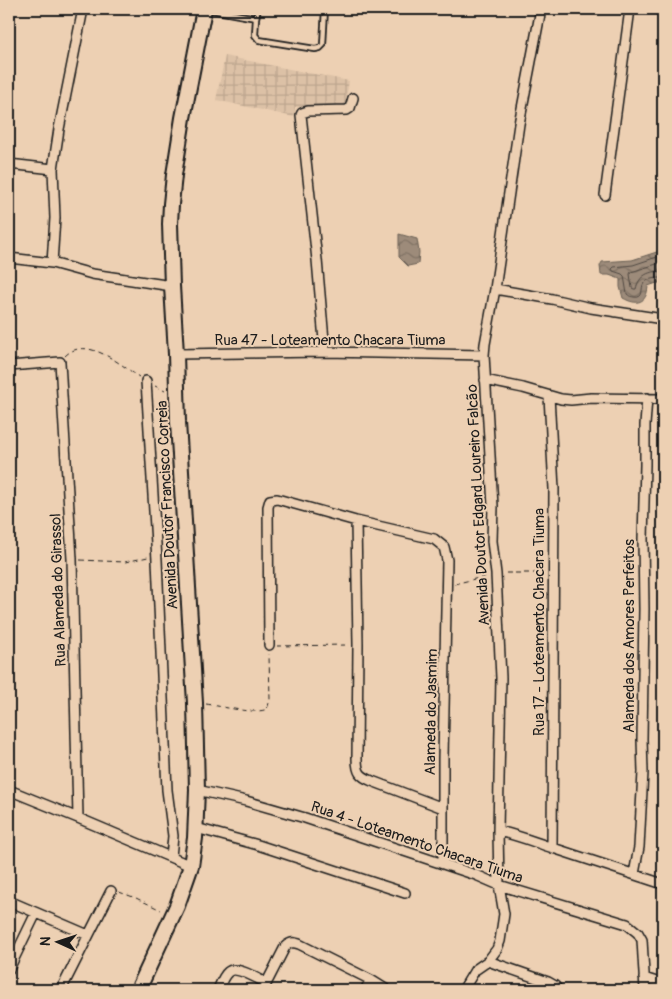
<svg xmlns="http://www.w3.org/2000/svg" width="672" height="999" font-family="Pangolin,sans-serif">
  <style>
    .industrial { fill: url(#industrial-grid) }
    .water { fill: url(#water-waves); stroke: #695f54 }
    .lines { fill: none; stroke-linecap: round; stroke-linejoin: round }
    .shore { stroke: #504842; stroke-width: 1 }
    .lane-casing { stroke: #1c1c1c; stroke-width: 8 }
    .street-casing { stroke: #1c1c1c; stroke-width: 12 }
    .primary-casing { stroke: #1c1c1c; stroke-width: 18 }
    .path { stroke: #1c1c1c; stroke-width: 1; stroke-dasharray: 5 4; stroke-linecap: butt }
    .lane { stroke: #edd0b3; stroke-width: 4.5 }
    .street { stroke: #edd0b3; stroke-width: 9 }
    .primary { stroke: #edd0b3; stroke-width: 14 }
    .labels { text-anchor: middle; stroke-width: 4; stroke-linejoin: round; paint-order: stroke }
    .street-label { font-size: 15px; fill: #1c1c1c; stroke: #edd0b3 }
  </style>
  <defs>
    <pattern id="industrial-grid" width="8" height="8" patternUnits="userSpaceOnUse" patternTransform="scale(1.25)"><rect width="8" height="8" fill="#dcc1a6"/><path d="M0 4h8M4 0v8" fill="none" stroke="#bca58e"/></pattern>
    <pattern id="water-waves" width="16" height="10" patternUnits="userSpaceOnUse" patternTransform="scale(1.25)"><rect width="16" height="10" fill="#9d8b7a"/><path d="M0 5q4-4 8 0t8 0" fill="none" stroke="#7f7163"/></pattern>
  </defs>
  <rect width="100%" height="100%" fill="#edd0b3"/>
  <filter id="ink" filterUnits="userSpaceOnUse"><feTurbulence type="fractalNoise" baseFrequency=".02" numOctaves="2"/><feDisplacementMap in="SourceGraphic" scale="10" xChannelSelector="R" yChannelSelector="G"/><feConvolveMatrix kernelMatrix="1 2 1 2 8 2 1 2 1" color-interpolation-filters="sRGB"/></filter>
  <g filter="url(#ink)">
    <path class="industrial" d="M225,56l124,25 -5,29 -49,-3 -1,10 -78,-17z"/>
    <path class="water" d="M399,234l18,5 2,13 -1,12 -10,2 -9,-9z
      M663,250v33h-6l-9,3c-1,17 -11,20 -25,12l-3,-11v-8l-11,-4h-8l-1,-9 2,-4 30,-2z"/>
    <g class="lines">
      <path class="shore" d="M663,255l-30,10 -19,2 -2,2 1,2 9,3 2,2 3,18c4,3 2,2 7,3 11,2 6,-9 10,-14 4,-5 14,-5 19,-5
        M663,262l-32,10 -1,2 2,14 2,1h2c3,-14 14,-19 27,-17"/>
      <defs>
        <path id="lane" d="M206,9l50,9 -1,17 4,5 56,9 5,-1 3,-3 2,-36
          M256,18l2,-9"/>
        <path id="street" d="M9,164l44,5
          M605,195l25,-186
          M9,258l43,5 40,11 80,12
          M52,263l3,-45 -2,-49 6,-40 24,-120
          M495,289l57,10 39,9 72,11
          M325,352l-8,-92 -16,-145 1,-2 6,-2 39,-1 3,-2 3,-10
          M176,354l149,-2 159,3
          M9,366l51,-4 12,197 6,259
          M485,380l38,8 38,11 10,1 20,-2 72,1
          M146,381l11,179 10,230 6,46 -2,21
          M549,396l5,93 -2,359
          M356,521l2,124 -1,113c0,15 3,18 15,23l71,27
          M269,645l-1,-138 2,-7 7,-1 79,22 78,18 10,8 3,13 -4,198v106
          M9,790l69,28 113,48
          M197,790l49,11 59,17 171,57 23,10 128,39 11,9 4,7 3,50
          M196,828l62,17 147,48
          M498,831c19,4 36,11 55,17 37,12 74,24 110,36
          M634,874l5,-27 4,-75 -1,-33 2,-130 -1,-70 2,-74v-40l2,-27
          M9,901l79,34
          M488,961l60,21 7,4 3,4
          M9,969l27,-56
          M644,978l19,6
          M61,990l50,-99
          M218,990c2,-5 5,-14 10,-18 8,-7 30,7 38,11
          M263,990l22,-43c5,-5 8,-5 14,-3l72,36 16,10
          M365,990l6,-10
          M463,990l12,-20 13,-9 9,-12 3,-8 4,-27 -5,-29 -1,-54 3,-153 -5,-104 -4,-33 1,-35 -9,-151 1,-11 10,-55 24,-165 22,-115"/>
        <path id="primary" d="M138,990l39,-84 14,-40 4,-28 2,-48 -2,-87 -17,-281 -2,-68 -4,-68 -2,-62 1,-20 3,-29 9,-57 21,-109"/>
      </defs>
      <use href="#lane" class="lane-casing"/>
      <use href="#street" class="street-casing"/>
      <use href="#primary" class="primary-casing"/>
      <path class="path" d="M65,356c21,-21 55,8 74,21
        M155,386l10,5
        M80,560l45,2 23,-5
        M506,573h38
        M454,584l33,-8
        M277,646l71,-1
        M206,704c14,2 49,11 61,5l3,-9 -1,-46
        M119,892l17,6 25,12"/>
      <use href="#lane" class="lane"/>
      <use href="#street" class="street"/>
      <use href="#primary" class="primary"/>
    </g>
  </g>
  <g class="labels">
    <g class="street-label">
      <text x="330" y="345">Rua 47 - Loteamento Chacara Tiuma</text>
      <text transform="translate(167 505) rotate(-93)" y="5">Avenida Doutor Francisco Correia</text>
      <text transform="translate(478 505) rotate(-93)" y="5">Avenida Doutor Edgard Loureiro Falcão</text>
      <text transform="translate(58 590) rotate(-92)" y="5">Rua Alameda do Girassol</text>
      <text transform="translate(539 622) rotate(-90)" y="5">Rua 17 - Loteamento Chacara Tiuma</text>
      <text transform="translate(629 636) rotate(-90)" y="5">Alameda dos Amores Perfeitos</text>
      <text transform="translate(431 712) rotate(-89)" y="5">Alameda do Jasmim</text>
      <text transform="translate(417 842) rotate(19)" y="5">Rua 4 - Loteamento Chacara Tiuma</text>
    </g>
  </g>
  <rect width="672" height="999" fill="none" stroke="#edd0b3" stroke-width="30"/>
  <rect x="15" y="15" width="642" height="969" fill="none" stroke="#1c1c1c" stroke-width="2" filter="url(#ink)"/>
  <g transform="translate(58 942) rotate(273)" stroke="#edd0b3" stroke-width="4" paint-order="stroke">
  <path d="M0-4L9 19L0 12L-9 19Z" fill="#1c1c1c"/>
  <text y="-8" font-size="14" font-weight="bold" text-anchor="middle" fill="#1c1c1c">N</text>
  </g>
</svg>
